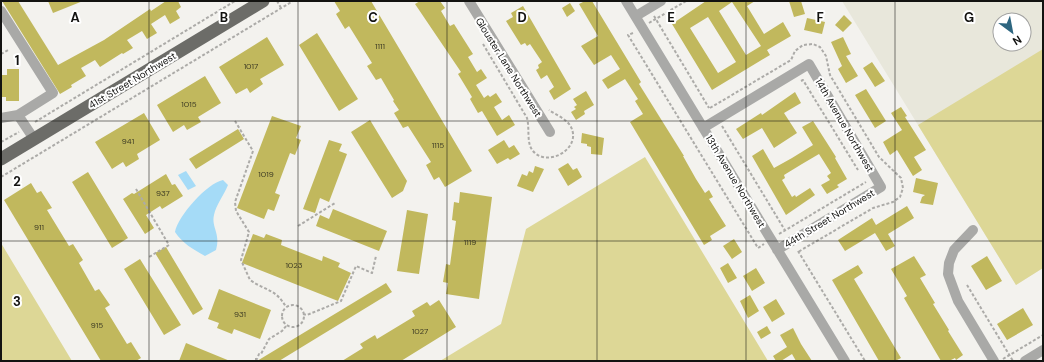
<svg xmlns="http://www.w3.org/2000/svg" width="1044" height="362" font-family="'DM Sans',sans-serif">
  <style>
    .built { fill: #e8e7db; fill-rule: evenodd }
    .green { fill: #ddd796 }
    .water { fill: #a5dbf7 }
    .building { fill: #c1b85d; fill-rule: evenodd }
    .lines { fill: none; stroke-linecap: round; stroke-linejoin: round }
    .path { stroke: #acaba8; stroke-width: 2; stroke-dasharray: 3 2; stroke-linecap: butt }
    .minor { stroke: #a9a9a7; stroke-width: 10 }
    .major { stroke: #6c6c68; stroke-width: 13 }
    .grid { fill: none; stroke: #131311; stroke-width: 1; stroke-opacity: 0.55 }
    .labels { text-anchor: middle; stroke-width: 4; stroke-linejoin: round; paint-order: stroke }
    .number-label { font-size: 8px; fill: #3e3c24 }
    .street-label { font-size: 10px; fill: #131311; stroke: #fff }
    .grid-label { font-size: 13px; text-anchor: middle; font-weight: bold; fill: #131311; stroke: #fff; stroke-width: 4; stroke-linejoin: round; paint-order: stroke }
  </style>
  <rect width="100%" height="100%" fill="#f3f2ee"/>
  <path class="built" d="M842,1h201v267l-27,17zM1000,20h24v24h-24z"/>
  <path class="green" d="M1043,49v219l-27,17 -98,-160z
    M645,157l123,204h-328l61,-37 25,-95z
    M1,243l71,118h-71z"/>
  <path class="water" d="M186,171l10,15 -8,4 -10,-15z
    M223,180l5,5c-4,10 -12,20 -14,30 -3,12 7,19 2,35l-11,6c-12,-7 -22,-12 -30,-24 3,-16 32,-49 48,-52z"/>
  <path class="building" d="M2,1h16l40,64 46,-25 46,-31 1,2 15,-10h12l3,6 -5,4 4,7 -10,6 -5,-9 -14,9 6,9 -10,6 -5,-8 -15,9 6,8 -10,6 -1,-1 -22,14 -5,-7 -14,8 5,8 -15,9 1,2 -12,7z
    M48,1h35l-30,12z
    M334,1h37l101,170 -27,16 -6,-10 -5,3 -8,-15 5,-3 -23,-36 -5,2 -9,-15 5,-3 -6,-9 1,-1 -13,-22 -5,2 -9,-14 5,-3 -23,-37 -4,3 -9,-15 4,-3z
    M420,1h20l5,7 -4,3 9,15 4,-2 19,30 -5,3 9,15 4,-3 6,9 -11,7 8,13 4,-3 2,2 6,-4 6,9 -8,5 8,13 7,-5 6,10 -18,11 -15,-25 -4,2 -8,-14 2,-2 -14,-23 3,-2 -46,-68z
    M585,1h7l49,81 -2,2 45,72h-1l13,23 9,14 4,-3 4,7 -4,2 17,27 -16,10 2,4 -8,5 -74,-123 13,-8 -8,-13 3,-2 -13,-20 -17,10 -6,-9 18,-11 -9,-14 -17,10 -13,-19 17,-10 -19,-32z
    M706,1h49l-8,5 17,28 19,-12 8,14 -24,14 3,5 -58,35 -40,-66zM732,2l29,44 -15,9 -27,-44zM708,17l28,45 -18,11 -28,-45z
    M789,1h12l4,13 -11,3z
    M570,3l5,8 -8,6 -5,-9z
    M523,6l48,83 -17,11 -5,-9 5,-4 -7,-12 -6,4 -5,-9 3,-2 -1,-3 4,-3 -12,-18 -3,2 -2,-3 -4,2 -15,-24 7,-4 -2,-4z
    M844,15l8,8 -9,9 -8,-7z
    M807,18l18,4 -3,12 -18,-4z
    M317,33l41,66 -19,12 -40,-66z
    M267,37l17,28 -24,14 3,5 -13,9 -3,-5 -11,6 -17,-27z
    M843,37l8,17 -5,2 12,20 -12,7 -8,-14 4,-3 -11,-24z
    M872,62l13,19 -10,6 -12,-19z
    M7,69h12v32h-13v-4h-5v-22h6z
    M205,76l16,27 -23,14 3,5 -14,8 -3,-5 -11,7 -16,-27z
    M866,89l20,32 -11,7 -20,-33z
    M586,91l8,14 -10,6 1,3 -9,6 -5,-8 5,-3 -2,-2 3,-2 -4,-6z
    M795,92l6,11 -17,10 13,20 -23,15 -12,-20 -19,11 -7,-10 25,-16 1,2z
    M901,107l6,9 -2,1 21,33 -12,7 8,13 -9,6 -16,-26 -7,5 -7,-13 19,-12 -11,-17z
    M144,113l16,27 -23,14 2,5 -13,8 -3,-5 -11,7 -17,-27z
    M272,116l29,10 -5,12 5,2 -6,15 -5,-2 -15,40 5,2 -6,16 -6,-2 -4,10 -27,-11z
    M370,120l37,61 -4,10 -11,7 -41,-66z
    M813,121l23,36 -1,1 12,21 -10,6 2,2 -12,7 -6,-9 9,-5 -3,-4 4,-3 -12,-19 -17,10 -18,11 1,3 -3,2 10,17 3,-2 1,2 14,-9 5,7 -29,20 -34,-59 11,-7 11,19 18,-10 21,-13 -11,-18z
    M238,129l6,10 -48,30 -7,-10z
    M582,133l22,5 -2,17 -11,-1v-7l-4,-1v-2l-6,-1z
    M329,140l13,4 -3,7 8,3 -18,48 -9,-4 -5,15 -12,-4z
    M504,140l5,8 5,-3 6,9 -10,6 -2,-2 -11,6 -9,-14z
    M568,163l5,7 4,-2 5,9 -14,9 -10,-17z
    M535,166l9,3 -11,23 -16,-6 5,-12 5,2 2,-5 4,2z
    M88,172l40,66 -16,10 -40,-66z
    M166,174l6,11 3,-1 8,12 -21,13 -2,-3 -14,9 8,13 -9,6 -22,-35 9,-6 2,1z
    M916,178l22,5 -5,22 -13,-2 2,-6 3,-2 -12,-3z
    M31,183l6,10 4,-2 11,17 -5,2 22,36 4,-2 10,16 -4,3 16,28 4,-2 11,16 -5,3 22,36 4,-2 10,16 -5,3h-35l-97,-161z
    M460,192l32,5 -13,102 -33,-5 2,-11 -5,-1 3,-18 4,1 6,-44 -4,-1 2,-18 5,1z
    M907,206l7,12 -26,16 7,12 -9,5 -11,-18 -30,18 -7,-11 34,-22 4,7z
    M333,209l54,22 -8,20 -63,-25 4,-11 9,4z
    M407,210l21,4 -9,60 -22,-3z
    M253,234l11,4 2,-4 16,6 -1,5 41,16 1,-5 17,7 -2,4 13,6 -13,28 -96,-38z
    M734,239l8,13 -10,7 -9,-13z
    M166,247l37,62 -10,6 -38,-62z
    M914,256l12,19 -6,3 15,25 -2,1 16,26 -1,1 15,24 -7,5 -1,-2 -6,3h-8l-37,-63 3,-2 -16,-27z
    M987,256l15,25 -16,9 -15,-24z
    M140,259l41,66 -17,10 -40,-66z
    M728,263l9,15 -9,5 -8,-15z
    M858,265l5,8 -9,6 47,79 -6,3h-16l-47,-81z
    M756,268l9,15 -13,8 -9,-15z
    M386,283l6,9 -113,69h-22z
    M219,289l52,21 -11,29 -26,-10 -2,5 -15,-6 2,-5 -11,-4z
    M750,295l9,16 -11,7 -8,-17z
    M776,299l9,15 -13,8 -9,-15z
    M439,300l17,27 -55,34h-59l21,-13 -3,-4 15,-9 2,4 38,-23 -3,-5 15,-9 3,4z
    M1023,308l10,17 -26,15 -10,-16z
    M767,326l4,7 -10,6 -4,-7z
    M793,328l8,16 11,17h-16l-4,-7 -11,7h-5l-3,-5 14,-9 -7,-12z
    M186,343l44,18h-51z"/>
  <g class="lines">
    <path class="path" d="M277,1l4,7
      M654,16l55,92
      M649,23l37,-22
      M633,33l-5,2 130,213 6,-4
      M483,44l44,74c3,11 -1,25 6,33 14,17 49,-2 38,-24 -4,-8 -15,-12 -22,-17
      M1,54l7,-4
      M801,81l2,-1 55,90
      M710,108l81,-48 4,-9 8,-6 10,-1 7,3 6,9 4,19 49,82 22,21 2,10 -3,9 -7,5 -20,6 -75,44
      M235,121l18,30 -18,51 1,9 13,21 -8,28 9,20c16,11 26,9 36,27
      M35,122l200,-121
      M722,126l64,106
      M1,142l18,-10
      M1,177l292,-176
      M136,189l33,56 -20,12
      M298,226l37,-23
      M779,234l87,-52
      M798,251l67,110
      M967,285l46,76
      M282 316a11 11 0 1 1 22 0a11 11 0 1 1-22 0Z
      M303,314l4,1 34,-14 15,-35 16,7 4,-17
      M255,359h2l2,-5h2l8,-15 13,-8 5,-6
      M1003,359l40,-24"/>
    <path class="minor" d="M469,1l81,131
      M626,1l219,360
      M1,11l52,82 -35,22 -17,3
      M636,16l25,-15
      M18,115l16,24
      M703,128l106,-64 72,123 -104,63
      M973,230l-19,20 -5,13 -1,11 10,27 36,60
      M1025,361l18,-11"/>
    <path class="major" d="M1,159l262,-158"/>
  </g>
  <path class="grid" d="M149,1v360M298,1v360M447,1v360M597,1v360M746,1v360M895,1v360M1,121h1042M1,241h1042"/>
  <g class="labels">
    <g class="number-label">
      <text x="380" y="49">1111</text>
      <text x="251" y="69">1017</text>
      <text x="189" y="107">1015</text>
      <text x="128" y="144">941</text>
      <text x="438" y="148">1115</text>
      <text x="266" y="177">1019</text>
      <text x="163" y="196">937</text>
      <text x="39" y="230">911</text>
      <text x="470" y="245">1119</text>
      <text x="294" y="268">1023</text>
      <text x="240" y="317">931</text>
      <text x="97" y="328">915</text>
      <text x="420" y="334">1027</text>
    </g>
    <g class="street-label">
      <text transform="translate(509 67) rotate(58)" y="4">Glouster Lane Northwest</text>
      <text transform="translate(132 80) rotate(-31)" y="4">41st Street Northwest</text>
      <text transform="translate(845 125) rotate(60)" y="4">14th Avenue Northwest</text>
      <text transform="translate(736 181) rotate(59)" y="4">13th Avenue Northwest</text>
      <text transform="translate(829 218) rotate(-31)" y="4">44th Street Northwest</text>
    </g>
  </g>
  <g class="grid-label">
    <text x="75" y="22">A</text>
    <text x="224" y="22">B</text>
    <text x="373" y="22">C</text>
    <text x="522" y="22">D</text>
    <text x="671" y="22">E</text>
    <text x="820" y="22">F</text>
    <text x="969" y="22">G</text>
    <text x="17" y="65">1</text>
    <text x="17" y="186">2</text>
    <text x="17" y="306">3</text>
  </g>
  <rect width="1044" height="362" fill="none" stroke="#131311" stroke-width="4"/>
  <g transform="translate(1012 32) rotate(148)"><circle r="19" fill="#ffffff" stroke="#a1a1a0"/>
  <path d="M0-3L7 15L0 10L-7 15Z" fill="#2e6680"/>
  <text y="-6" font-size="11" font-weight="bold" text-anchor="middle" fill="#131311">N</text>
  </g>
</svg>
